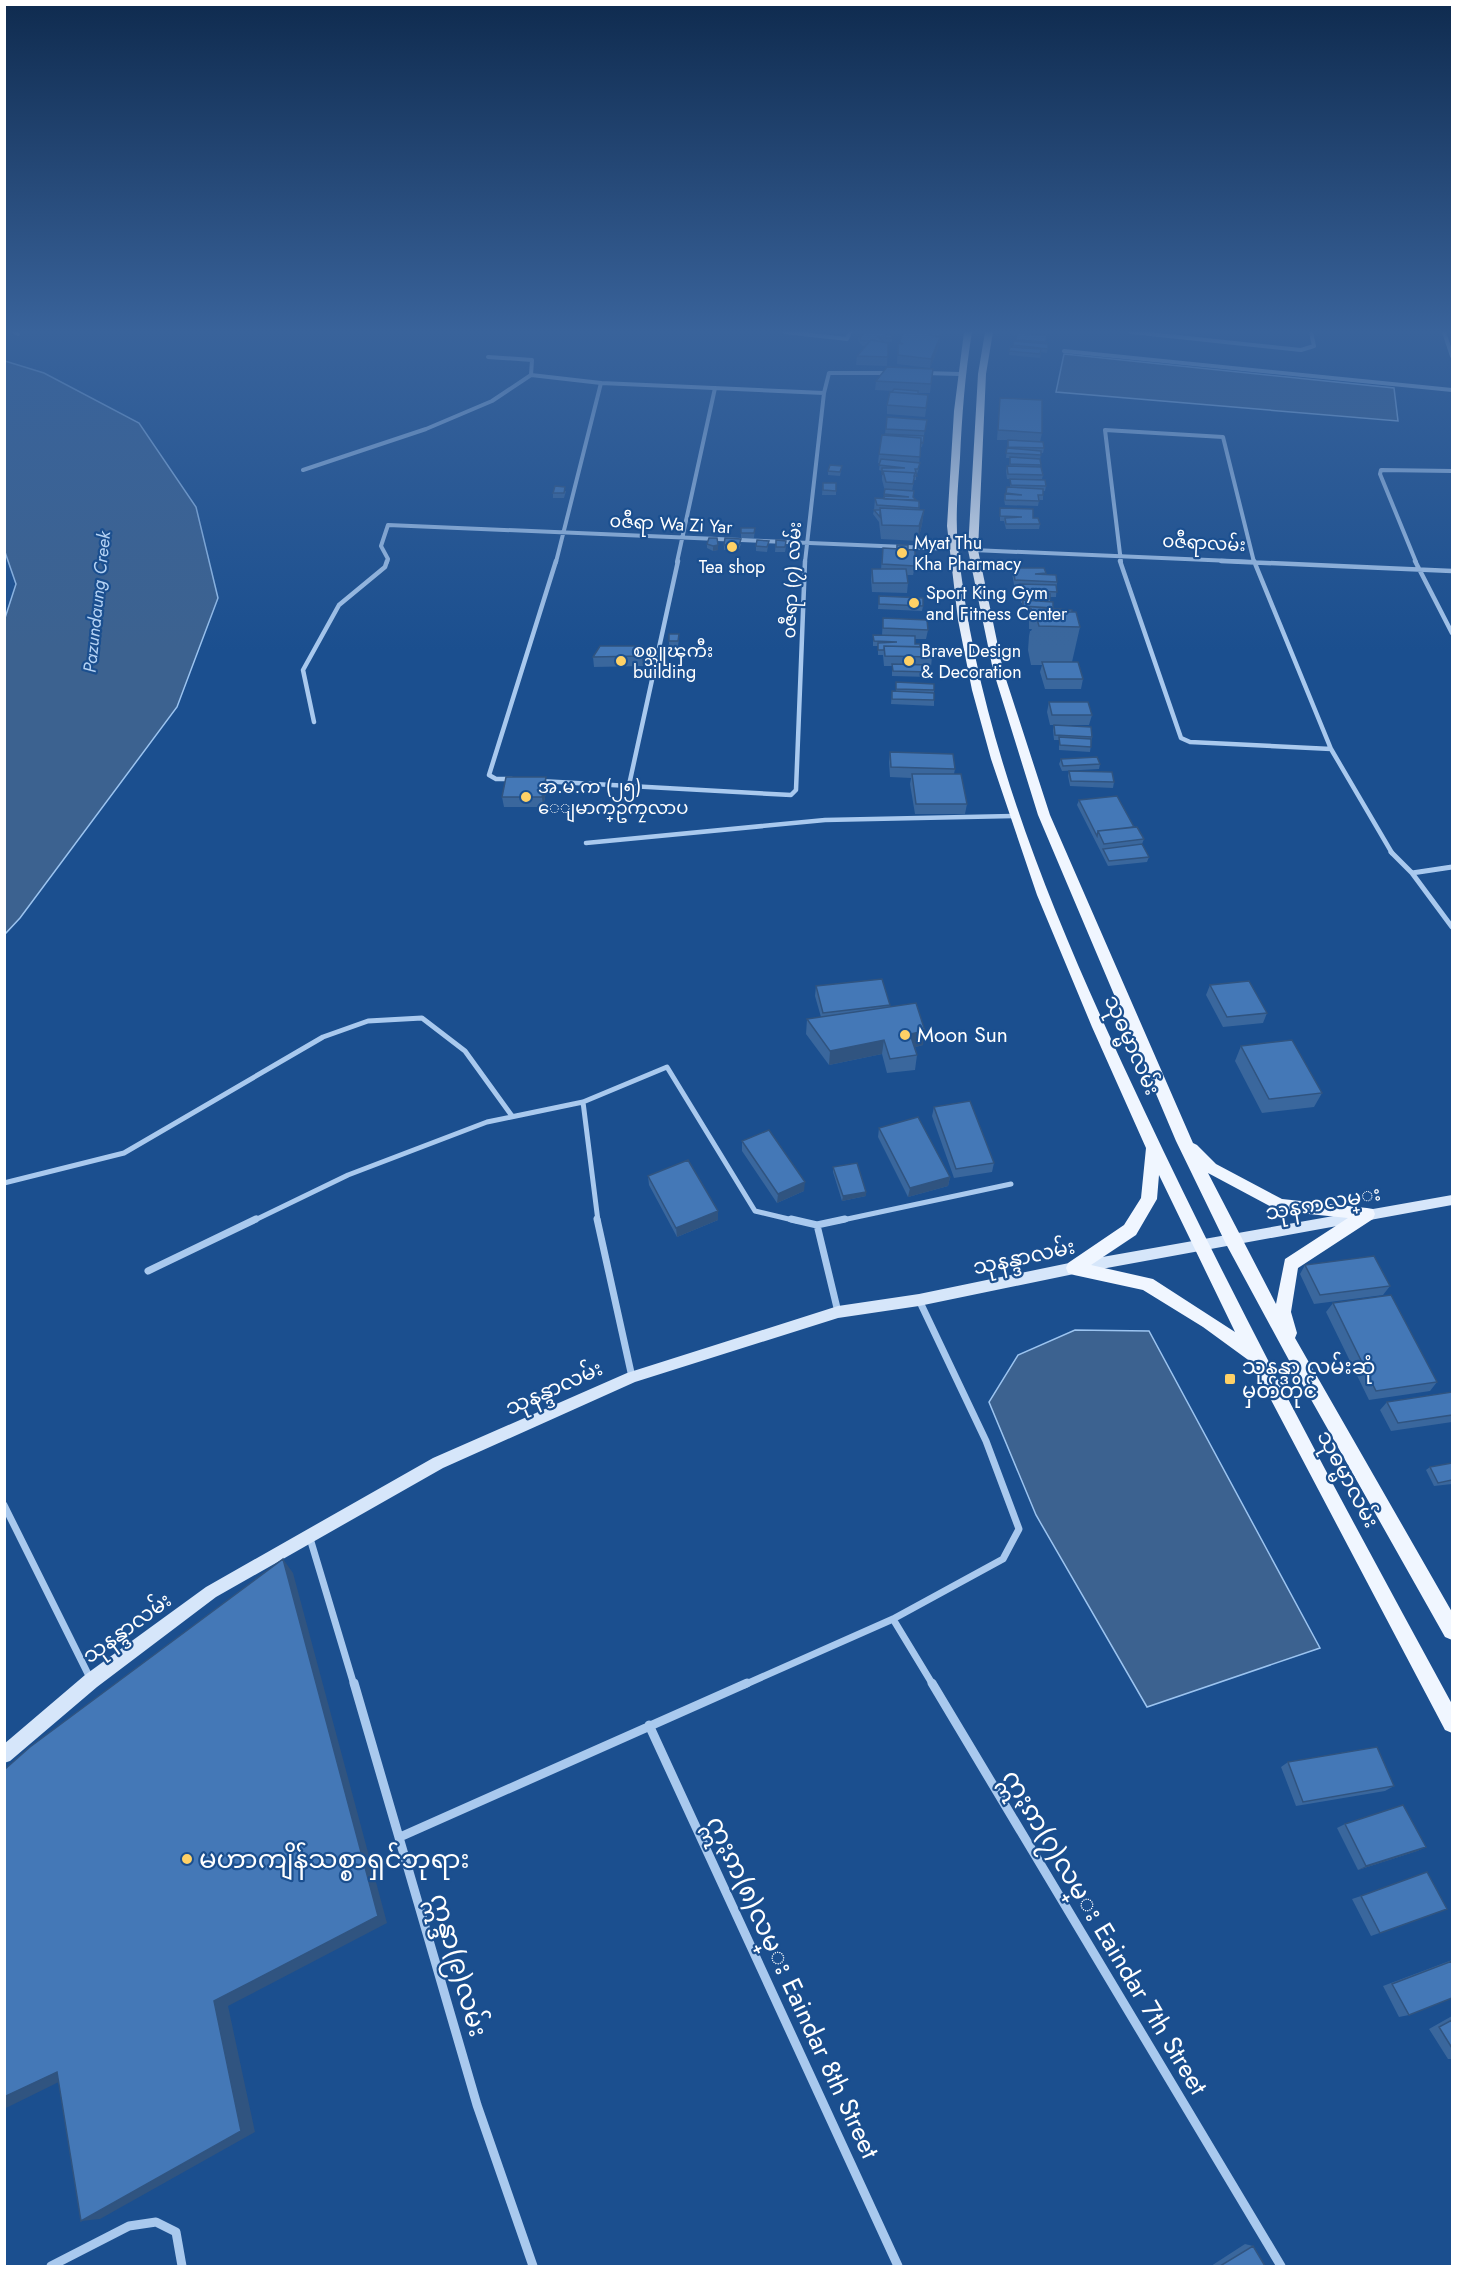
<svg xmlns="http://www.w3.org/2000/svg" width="1457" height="2271" font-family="Jost,'Noto Sans Myanmar',sans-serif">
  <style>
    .water { fill: #3c6290; stroke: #9cc4f0; stroke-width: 1.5 }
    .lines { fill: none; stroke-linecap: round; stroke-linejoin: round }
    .street-far4 { stroke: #a9c9ee; stroke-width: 4 }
    .street-far3 { stroke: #a9c9ee; stroke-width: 4.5 }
    .street-far2 { stroke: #a9c9ee; stroke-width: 5 }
    .street-far1 { stroke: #a9c9ee; stroke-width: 7 }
    .street { stroke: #a9c9ee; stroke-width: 9 }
    .secondary { fill: #d6e6fa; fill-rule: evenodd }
    .primary { fill: #f0f6ff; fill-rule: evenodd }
    .wall { fill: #3a679d }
    .shaded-wall { fill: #305480 }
    .building { fill: #4478b7; stroke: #305480; stroke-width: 1.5 }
    .poi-dot { fill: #ffd166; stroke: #1b4f8f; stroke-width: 2 }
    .labels { text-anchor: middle; stroke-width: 4.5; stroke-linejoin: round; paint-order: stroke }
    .far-street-label { font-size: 18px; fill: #fff; stroke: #1b4f8f }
    .far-poi-label { font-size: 18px; fill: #fff; stroke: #1b4f8f; text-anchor: start }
    .far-water-label { font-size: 18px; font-style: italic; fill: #b5d3f5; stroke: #1b4f8f }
    .poi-label { font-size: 21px; fill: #fff; stroke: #1b4f8f; text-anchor: start }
    .street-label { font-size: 21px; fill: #fff; stroke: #1b4f8f }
    .near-poi-label { font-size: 26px; fill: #fff; stroke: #1b4f8f; text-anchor: start }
    .near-street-label { font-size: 26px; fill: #fff; stroke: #1b4f8f }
  </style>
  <rect width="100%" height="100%" fill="#1b4f8f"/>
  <path class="water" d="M1064,354l330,34 4,33 -342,-29z
    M5,361l39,12 95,50 57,84 22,91 -41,109 -157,211 -15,16 -1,-313 12,-37 -11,-32z
    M1075,1330l74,1 171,317 -173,59 -111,-192 -47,-113 29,-47z"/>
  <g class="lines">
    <path class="street-far4" d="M14,332l4,2
      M785,332l62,7 3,-7
      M1131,332l170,18 13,-4 -3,-14
      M1444,332l8,24
      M1064,351l388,39
      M488,357l44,3 -1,15
      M925,373l35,1
      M303,470l123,-41 66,-28 39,-26 70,8 223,10
      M973,550l282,12
      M387,562l1,-3 -7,-13 7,-21 565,24
      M556,562l45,-179
      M677,562l38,-174
      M805,562l19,-169 5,-20h59
      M1121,562l-16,-132 118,7 31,125
      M1416,562l-36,-88 1,-4 71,1"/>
    <path class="street-far3" d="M1120,561l61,177 9,4 141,7
      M1221,561l231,10
      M1254,561l77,188
      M1415,561l37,72
      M314,722l-11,-52 36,-65 46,-38 2,-6
      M1331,749l61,104
      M512,779h-16l-7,-4 67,-214
      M540,781l251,14 5,-5 9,-229
      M629,785l49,-224
      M586,843l239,-23 188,-4"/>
    <path class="street-far2" d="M1391,852l21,21 40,54
      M1412,873l40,-6
      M583,1102l15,119
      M4,1183l120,-30 199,-116 45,-16 54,-3 43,33 47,65
      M253,1221l95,-46 139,-53 96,-20 84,-35 88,144 42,10
      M838,1221l173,-37"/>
    <path class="street-far1" d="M597,1219l35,158
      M791,1219l26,6 28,-6
      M817,1225l21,87
      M148,1271l108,-52
      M4,1505l87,175
      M309,1535l45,150
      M893,1619l40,66
      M744,1685l149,-66 110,-60 16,-30 -33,-88 -67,-141"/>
    <path class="street" d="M354,1683l123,422 56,161
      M932,1683l349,583
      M649,1725l249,541
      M400,1837l347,-154
      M51,2266l78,-40 27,-4 20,10 6,34"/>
    <path class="secondary" d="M1452,1195v10l-378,69 -155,32 -81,12 -203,64 -192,86 -227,129 -119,90 -87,74 -6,2v-19l81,-69 121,-88 227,-129 194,-85 211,-67 81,-12 155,-32z"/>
    <path class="primary" d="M964,332h8c-7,42 -10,84 -12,126 -2,29 -5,59 -2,89 20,198 102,385 186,563 95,202 201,398 308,594v29l-7,-3 -194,-368 -48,-35 -60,-37 -69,-15 -6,-2 -2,-5 2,-5 56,-38 17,-27 5,-50 -54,-121 -55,-132 -46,-136 -19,-69 -14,-70 -11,-94 7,-115zM1159,1175l76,157 -82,-53 -62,-14 45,-30 21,-36z
      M985,332h8l-7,42 -8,176 25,120 47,145 143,328 4,2 19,19 66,35 85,9 6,1 2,5 -2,5 -75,49 -7,44 6,21 -2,5 157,274v28l-7,-3 -154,-273 -65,-120 -50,-103 -138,-326 -45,-145 -25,-120 10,-176zM1208,1173l71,38 69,7 -63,41 -9,45z"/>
  </g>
  <path class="wall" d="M864,332h22v2l6,1v7h-8l4,1 -1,23 -31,-1 1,-9 9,-10h-4l-4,-6v-4h4l2,-2z
    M903,332h38l-2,14 -9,22 -33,-4 1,-21 2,1z
    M1013,332h35l-3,11 3,1 -1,9 -6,-1 -1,6 -31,-3 1,-8h3l1,-6h2l1,-6h-4z
    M933,369l-3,24h-12v1l10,1 -3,22 -38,-3v-9l6,-14 -18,-1 1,-9z
    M1000,398l42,35 -2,9 4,6 -1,5h-2l-1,7v7l3,8 -1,4h-35l-1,-8 1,-5h2l1,-8h-4l2,-18h-11z
    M887,417l38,12 -3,18h-2l-1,21 -2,6h-1v6h-2l-2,11 1,6 7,7 -1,6h5l-2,14 -4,17 -37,-2 -2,-17 -6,-8 1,-4 1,-12 9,1 1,-8 -3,-11v-9l-3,-1 1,-7h-2l1,-9 6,-20z
    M828,471h13l-1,5 -12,-1z
    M1010,479l36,7 -1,5h-2v9h-4l-1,6 -33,-1 -1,-6 1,-5h1l1,-7h3z
    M823,483h13v12h-14z
    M566,491l-2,7h-11v-5z
    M1000,508l33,10 7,6 -1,5h-33l-2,-8h-4z
    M755,528l-1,10h-13v-5z
    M709,538l9,12 -5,1 -6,-3v-4z
    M776,540l10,6 -1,6h-10z
    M741,544l-2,5 -15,1v-5z
    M897,545l11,5 7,16 -2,9h-6l1,8 -1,10 -35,-1 -1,-13 1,-10h9l2,-21 13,1z
    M756,546h12l-1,6 -11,-1z
    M1013,568l33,5v2l11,7 -1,15h-6v5h3v7l19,3 8,15 -8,35 11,17 -2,10h-36l-5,-17 2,-7h-11l-3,-15 1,-14 1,-5h1l1,-2h-3v-12l1,-6h-8v-8h-1l-1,-8h-1v-10h-5l-2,-12z
    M879,596l44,10 -1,5 -44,-2z
    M883,618l45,12 -2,9h-11v5l17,13 -1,10h-2v10l-37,-1v-10h-8l-1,-11h-5v-9h-5v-11h9z
    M669,634l10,5 -1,7h-9z
    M644,656l-1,10 -49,1 -1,-10z
    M896,682l38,8v16l-43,-2 1,-13h4z
    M1049,702l43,13 -3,10h-39l-3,-13z
    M1054,725l38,12 -2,15 -31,-2v-10h-5l-1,-10z
    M890,752l65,17 -1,5 13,30 -2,10h-50l-5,-30 1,-6 -21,-1 -1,-15z
    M1061,759l39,5 -1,5 -37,2 -3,-7z
    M1069,771l45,11 -1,6 -43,-2 -2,-10z
    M547,787l-4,20h-39l-2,-10z
    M1079,800l55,27 10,12 -2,5 7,13 -2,5 -39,4 -31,-61z
    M1210,985l57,28 -4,10 -40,4 -17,-32z
    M816,986l74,19v2l33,38 -8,2 2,8 -2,15 -28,3 -5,-19 -53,11 -23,-31 1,-15 14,-2 -6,-21z
    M1241,1046l81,47 -8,14 -52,6 -27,-52z
    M934,1107l60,56 -2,9 -38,6 -22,-62z
    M879,1128l71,49 -2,9 -40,11 -30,-60z
    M742,1141l62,50 -27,12 -35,-52z
    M833,1167l33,25v4l-24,5 -9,-29z
    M648,1176l70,35v9l-41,17 -28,-52z
    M1305,1265l85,21 -7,9 -69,9 -14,-30z
    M1333,1303l104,79 -7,9 -61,9 -43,-88z
    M1452,1392v30l-61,9 -11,-21 7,-8z
    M1452,1463v21l-18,2 -8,-16 4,-3z
    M1288,1762l106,24 -9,5 -89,15 -15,-39z
    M1345,1824l81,23 -9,4 -59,19 -21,-42z
    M1361,1896l86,13 -76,27 -19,-37z
    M1452,1960v38l-43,17 -10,2 -16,-31z
    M1452,2016v43h-4l-19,-30z
    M1245,2244l8,2 12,20h-54z"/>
  <path class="shaded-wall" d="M940,337l-1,9 -9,22 1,-9z
    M924,510l-2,14 -4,17 1,-15z
    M718,545v5l-5,1v-5z
    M643,646l1,10 -1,10 -1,-10z
    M546,777l1,10 -4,20 -1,-10z
    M925,1031l-2,14 -15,4 2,-15z
    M884,1040l-2,14 -53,11 1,-14z
    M950,1177l-2,9 -40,11 2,-9z
    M805,1182l-1,9 -27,12 1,-9z
    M866,1192v4l-24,5 1,-5z
    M718,1211v9l-41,17 -1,-9z
    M283,1559l10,14 94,350 -159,83 27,126 -155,87 -19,2 133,-220z
    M1426,1847l-9,4 -59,19 8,-4z
    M57,2072l18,2 -71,35v-12z"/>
  <path class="building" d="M865,332h21v2l6,1v3l-13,-1 5,5 -13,-2 -1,1h-8l-4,-5h4z
    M903,332h38l-1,4 -12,-1 12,2 -9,22 -33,-4v-12l5,1 -3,-2z
    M1026,332h22v1z
    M1017,333l30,2 -1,7 -30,-2z
    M871,340l17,3v14l-31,-1z
    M1014,341l34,3v5l-35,-4z
    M1010,347l31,2 -1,5 -31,-3z
    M887,367l46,2 -2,15 -55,-3z
    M894,389l24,2v3l-26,-2z
    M890,392l38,3 -2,13 -39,-3z
    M1000,398l42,2v33l-44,-3z
    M887,417l40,3 -2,11 -39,-2z
    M885,434l39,2 -1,7 -2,-1v-4l-36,-3z
    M882,435l39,3 -1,19 -41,-3z
    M1008,440l35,2 1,6 -36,-1z
    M1007,448l34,3v4l-35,-2z
    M1010,457l30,2 1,6 -31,-1z
    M881,459l39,4 -2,6h-3l2,7h-3l1,-3 -32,-2 -1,4v-7h23l-26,-3z
    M830,465l12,1 -2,6 -12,-1z
    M1007,466l34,1 2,8 -35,-1z
    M883,471l32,2 -2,11 -27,-2z
    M1010,479l35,1 1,6 -35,-1z
    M823,483h13v8l-13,-1z
    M555,486l10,1 -1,6h-11z
    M1007,487l36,2v6h-5l1,6 -34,-1v-6l17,1 -16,-2z
    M885,489l29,2 -1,6 3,3 -32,-1v-3l25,1 -25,-3z
    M875,498l44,3v7l-42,-3z
    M880,508l44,2 -5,16 -37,-1z
    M1000,508l33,1v9h5l2,6h-34l-1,-6 17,-1 -22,-1z
    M874,510h6v7z
    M741,528h14l-1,5h-13z
    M709,538h8l1,7 -5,1 -6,-2z
    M725,538l16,1 -2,6h-15z
    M757,540l12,1 -2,6 -11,-1z
    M776,540l10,1 -1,6h-9z
    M897,545h11v5l-11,-1z
    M883,548l32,2v16l-33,-2z
    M1013,568h31l2,5 -11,1 21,1 1,7 -42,-2z
    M872,569h34l2,14h-35z
    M1020,584l36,1 1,7 -37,-2z
    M1021,593l29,1v5l-28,-1z
    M879,596l44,2v8l-44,-2z
    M1023,600l30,2v6l-30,-2z
    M1031,607l41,3v2h-37l-1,8 -3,-1z
    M1035,612h41l4,15 -41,-1z
    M883,618l44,2 1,10 -45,-2z
    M669,634h10l-1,7h-9z
    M873,635l42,1v8h5v3l-36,-1v4h-6v-7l19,-1 -23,-1z
    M600,646h43l-1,10 -49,1z
    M884,646l48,1v10l-47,-1z
    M1042,662h36l5,17h-36z
    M892,664l37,1v7l-36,-1z
    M896,682l38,2v6l-38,-1z
    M892,691l42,2v7l-42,-1z
    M1049,702h39l4,13h-40z
    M1054,725l37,2 1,10 -37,-2z
    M1059,737l32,2v8l-31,-2z
    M890,752l63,2 2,15 -64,-2z
    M1097,757l3,7 -37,2 -2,-7z
    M1069,771l43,1 2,10 -43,-1z
    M912,774h49l6,30h-51z
    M506,777h40l-4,20h-40z
    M1117,796l17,31 -36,4 -1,5 -18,-36z
    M1137,827l7,12 -40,5 -6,-13z
    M1142,844l7,13 -40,4 -6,-12z
    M882,979l8,26 -67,8 -7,-27z
    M1249,981l18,32 -40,4 -17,-32z
    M916,1003l9,28 -15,3 7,21 -27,4 -6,-19 -54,11 -23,-32z
    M1292,1040l30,53 -53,6 -28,-53z
    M970,1101l24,62 -38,6 -22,-62z
    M918,1117l32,60 -40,11 -31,-60z
    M769,1130l36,52 -27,12 -36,-53z
    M688,1160l30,51 -42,17 -28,-52z
    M857,1163l9,29 -23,4 -10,-29z
    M1374,1256l16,30 -70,9 -15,-30z
    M1391,1295l46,87 -61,9 -43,-88z
    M1452,1392v23l-54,8 -11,-21z
    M1452,1463v17l-14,3 -8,-16z
    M283,1559l95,357 -164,85 27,130 -160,90 -24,-149 -53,25v-327l26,-23z
    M1377,1747l17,39 -91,16 -15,-40z
    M1403,1805l23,42 -60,19 -21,-42z
    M1427,1872l20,37 -67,24 -19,-37z
    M1452,1961v37l-43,17 -17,-31z
    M1452,2020v28l-13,-21z
    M1253,2246l12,20h-45z"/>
  <linearGradient id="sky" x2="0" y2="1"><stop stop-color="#0f2b4f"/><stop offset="0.51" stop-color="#39639b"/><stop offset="1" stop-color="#39639b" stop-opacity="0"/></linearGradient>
  <rect width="1457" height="650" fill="url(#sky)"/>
  <g class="poi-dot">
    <circle cx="732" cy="547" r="6"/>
    <circle cx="902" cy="553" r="6"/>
    <circle cx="914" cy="603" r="6"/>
    <circle cx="621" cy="661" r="6"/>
    <circle cx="909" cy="661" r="6"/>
    <circle cx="526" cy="797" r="6"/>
    <circle cx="905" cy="1035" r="6"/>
    <rect x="1224" y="1373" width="12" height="12" rx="3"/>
    <circle cx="187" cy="1859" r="6"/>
  </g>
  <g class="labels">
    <g class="far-street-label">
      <text transform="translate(671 524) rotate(3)" y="6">၀ဇီရာ Wa Zi Yar</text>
      <text transform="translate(1204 543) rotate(3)" y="6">ဝဇီရာလမ်း</text>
      <text transform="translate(792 580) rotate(-87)" y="6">၀ဇီရာ (၇) လမ်း</text>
    </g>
    <g class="far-poi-label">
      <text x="914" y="549">Myat Thu<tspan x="914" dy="21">Kha Pharmacy</tspan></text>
      <text x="732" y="573" text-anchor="middle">Tea shop</text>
      <text x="926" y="599">Sport King Gym<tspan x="926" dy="21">and Fitness Center</tspan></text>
      <text x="633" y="657">စစ္သူၾကီး<tspan x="633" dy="21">building</tspan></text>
      <text x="921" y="657">Brave Design<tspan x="921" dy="21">&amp; Decoration</tspan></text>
      <text x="538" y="793">အ.မ.က (၂၅)<tspan x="538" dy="21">ေျမာက္ဥကၠလာပ</tspan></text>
    </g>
    <g class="far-water-label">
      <text transform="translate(97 602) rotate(-84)" y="6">Pazundaung Creek</text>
    </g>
    <g class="poi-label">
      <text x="917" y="1042">Moon Sun</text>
      <text x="1242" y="1374">သုနန္ဒာ လမ်းဆုံ<tspan x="1242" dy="24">မှတ်တိုင်</tspan></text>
    </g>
    <g class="street-label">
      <text transform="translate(1132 1045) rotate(66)" y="7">သုဓမ္မာလမ်း</text>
      <text transform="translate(1323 1203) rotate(-10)" y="7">သုနၵာလမ္း</text>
      <text transform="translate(1024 1257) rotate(-12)" y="7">သုနန္ဒာလမ်း</text>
      <text transform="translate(554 1388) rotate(-24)" y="7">သုနန္ဒာလမ်း</text>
      <text transform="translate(1348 1479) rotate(62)" y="7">သုဓမ္မာလမ်း</text>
      <text transform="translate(127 1628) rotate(-36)" y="7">သုနန္ဒာလမ်း</text>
    </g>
    <g class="near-poi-label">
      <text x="199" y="1868">မဟာကျိန်သစ္စာရှင်ဘုရား</text>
    </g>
    <g class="near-street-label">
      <text transform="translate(1105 1932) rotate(59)" y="9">ဣႏၵာ(၇)လမ္း Eaindar 7th Street</text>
      <text transform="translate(459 1965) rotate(74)" y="9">ဣန္ဒာ(၉)လမ်း</text>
      <text transform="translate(793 1987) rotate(65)" y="9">ဣႏၵာ(၈)လမ္း Eaindar 8th Street</text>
    </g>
  </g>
  <rect width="1457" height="2271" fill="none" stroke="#ffffff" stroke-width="12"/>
</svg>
